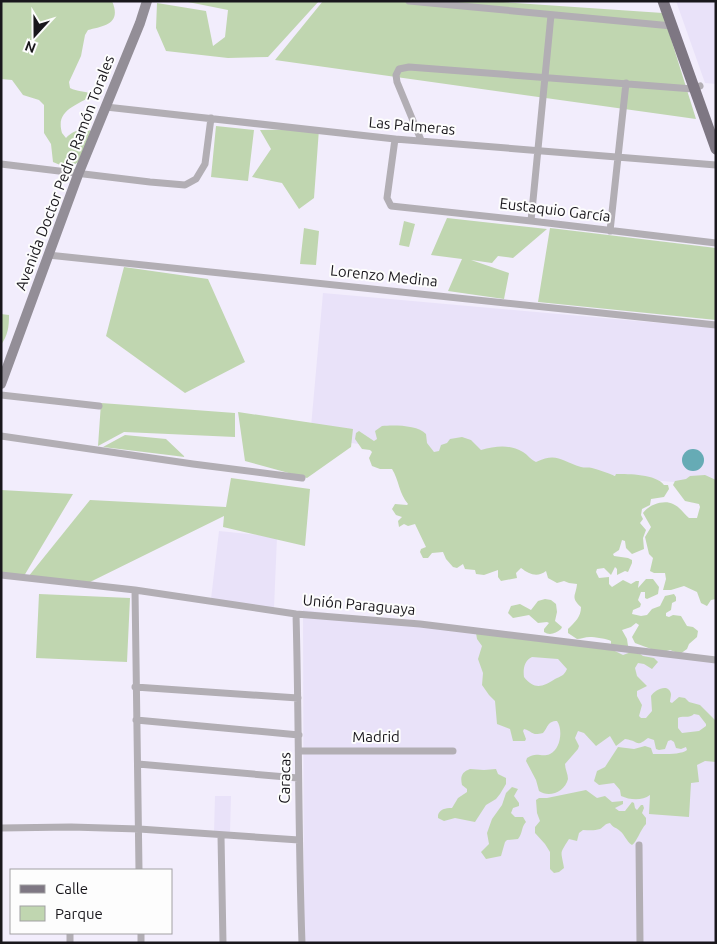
<svg xmlns="http://www.w3.org/2000/svg" width="717" height="944" font-family="Ubuntu,sans-serif">
  <style>
    .built { fill: #e9e2f9 }
    .green { fill: #c0d6b0; fill-rule: evenodd }
    .water { fill: #66abb5 }
    .lines { fill: none; stroke-linecap: round; stroke-linejoin: round }
    .street { stroke: #b2aeb4; stroke-width: 7 }
    .secondary { stroke: #938e97; stroke-width: 10 }
    .primary { stroke: #7e7783; stroke-width: 11 }
    .labels { text-anchor: middle; stroke-width: 4; stroke-linejoin: round; paint-order: stroke }
    .street-label { font-size: 15px; fill: #19171c; stroke: #fdfdfd }
  </style>
  <rect width="100%" height="100%" fill="#f2edfc"/>
  <path class="built" d="M676,1h40v83l-11,-1z
    M323,293l393,35v158l-54,-5 -352,-43z
    M219,531l58,6 -3,71 -63,-9z
    M303,610l413,50v283h-412z
    M215,796h16l-1,37h-16z"/>
  <path class="green" d="M1,1h111c10,23 -8,25 -24,29l-3,5 -4,21 -12,26 1,6c7,4 15,2 22,7 -14,11 -37,14 -30,38l4,5c7,-8 16,-10 26,-7 -1,16 -9,35 -27,36l-12,-5 -2,-18 -7,-11v-28l-5,-5 -16,-5 -11,-15 -11,-1z
    M183,1h136l-51,56 -40,1 -62,-7 -10,-23 1,-25 49,8 7,35 12,-9 3,-27z
    M323,1h164l176,12 33,106 -421,-59z
    M216,126l38,4 -6,51 -37,-4z
    M319,129l-5,69 -15,11 -17,-26 -30,-6 19,-28 -11,-19z
    M447,218l100,11 -34,29 -15,-2 -6,7 -21,-3 38,13 -5,26 -56,-8 14,-32 -31,-4z
    M404,221l11,3 -6,23 -10,-2z
    M304,228l15,3 -3,34 -16,-1z
    M550,228l166,20v72l-178,-18z
    M124,267l84,12 37,83 -60,31 -79,-57z
    M1,314l8,1c0,12 -1,20 -8,30z
    M101,403l134,10v24l-111,-5 -26,14z
    M238,412l115,17 -2,18 -44,31 -62,-17z
    M382,426c12,-1 36,-1 44,8l1,9 7,9 5,-1 2,-6 6,-2 3,-4 12,-2 9,3 10,10c15,-4 28,-6 42,2 5,3 8,8 13,10 21,-10 25,-1 45,5 3,1 8,0 11,1 8,2 16,5 23,8l1,-2c13,0 40,0 48,11h4l1,4 -5,8 -13,2 -1,6 -8,4 -1,6 2,4 -3,4 6,7 -3,8 1,11 -12,5 -6,-6 -1,-7 -3,-1 -3,10 -6,4 1,2 14,2 4,2v3l-4,9 -3,-1 -8,4v-6l-2,-2 -4,8 -7,-7 -7,1 -1,3 3,6 10,-1v7l3,3 11,-7 8,4 5,-3h3l-1,7 8,-9h7l6,8 -1,7 -11,5 -2,-1v-6h-4l-3,8 3,4 -1,3 -7,3 -1,4 9,2 6,-1 5,-6 8,-3 5,-10 9,-2 2,3v4l-4,2 -1,7 -5,3v3l3,1 4,-2 8,1 6,10 6,1 5,4 -1,6 -8,7 -2,5 -7,5 -10,-4 -7,2 -12,-3 -16,-6 -3,-6 7,-12 -3,-2 -5,4 -9,3 5,9 1,7 -13,5 8,4 8,-3 5,-1 7,5 11,2 4,4 -6,7 -8,-5 -6,-1 -3,5 2,8 10,10 -10,5v5l5,9 -3,11 2,2h5l6,-7 -1,-15c4,-7 18,-13 20,-2 0,3 -1,5 -1,8l2,1 7,-6 6,1 4,4 11,3 16,16v41l-11,-1 -8,4 2,17 -8,1 -2,34 -40,-3 1,-19c-8,6 -20,5 -29,1l-1,-6 -6,-7 -15,2 -5,-4 3,-10 8,-4 13,-20 16,2 11,-3 6,2 2,6c9,0 28,1 34,-4l-1,-3 -5,2 -5,-1 -2,-6 -3,-2 -3,1 -3,8 -6,1 -3,-1 -2,-9 -6,-2c-13,10 -8,3 -23,1l-9,7 -6,-10 -14,10 -12,-13 -6,-2 -3,7 4,8 -1,3 -13,15c0,5 3,10 3,15 -3,13 -19,19 -29,12l-3,-11 -10,-19 1,-3c10,-7 14,0 23,-4 11,-5 13,-25 7,-33 -10,0 -9,7 -14,12 -12,3 -9,-1 -19,-4l-1,2 3,8 -1,2h-12l-3,-12 -13,-5 -2,-23 -6,-6 -7,-10 1,-12 -5,-14 4,-13 -5,-7 -1,-6 40,6 2,-1 93,6v-3c-3,-2 -17,-4 -21,-4 -5,0 -9,2 -13,2l-9,-6v-4c7,-7 13,-12 13,-22 -11,-10 -5,-11 -4,-23l-8,-1 -5,-2 -7,2 -9,-5 -2,-7c-9,7 -17,3 -25,-3l-5,5 1,5 -16,3 -3,-4v-7l-14,5 -8,-1 -1,-4 -10,-1 -2,-5 -6,4 -4,-1 -7,-8 -3,-7 -11,1 -4,5h-5l-3,-6 1,-3 5,-2 -11,-23 -7,2 -4,-2 -5,3 -1,-6 4,-4 -6,-2 -4,-6 3,-5 12,1 1,-1c-9,-10 -9,-24 -16,-35h-12l-8,-3 -3,-8 3,-6 -2,-2 -8,-1 -7,-10 1,-6 3,-2 15,10 3,-2 -2,-8zM532,657l26,2 9,10c-3,7 -6,7 -12,10 -12,8 -21,11 -31,-2 -1,-8 0,-16 8,-20zM694,714l5,1 7,9v2l-7,5 -17,2 -4,-5v-10c5,-3 11,1 16,-4z
    M125,435l41,4 19,18 -82,-10z
    M705,475l11,5v119l-5,1 -4,6 -6,-3 -4,-11 -13,-6 -13,4h-8l3,-11 -1,-6h-11l-4,-2 3,-13 -4,-4 -4,-17 6,-10 -8,-14c5,-8 21,-14 30,-9 7,3 11,10 16,14h8l3,-11 -1,-3 -14,-3 -12,-16 2,-4 11,-2 4,-3z
    M231,478l79,11 -5,57 -82,-19 1,-11 -138,68 -58,-7 62,-77 136,7z
    M1,490l72,4 -49,82 -23,-2z
    M39,594l91,4 -3,64 -91,-4z
    M545,599l6,1 5,4 1,8 -2,9 7,6 -1,2c-5,4 -11,7 -17,3v-3l5,-6 -2,-1 -9,1 -9,-8 -16,3 -5,-5 3,-7 9,-2 11,6 7,-9z
    M470,769l14,1 12,-1 2,5 8,4v6l-6,10 -4,5 -10,6 -11,17 -20,-4 -11,3 -6,-3v-3c2,-6 7,-7 14,-7l6,-10 9,-6v-3l-5,-4c-2,-9 0,-13 8,-16z
    M512,787l6,2 -4,7 5,7v3l-6,2 -2,5 4,4h8l3,5c-5,5 -3,11 -8,17l-11,1 -2,2 -4,14 -15,3 -5,-7 8,-8 -2,-11 5,-14 10,-14 4,-12z
    M586,790l11,8 8,-2 7,6 11,-1v3l-8,4 4,3h6l7,-9 2,1 1,5 2,2 4,-5h2l1,3 -2,5 4,5v6c-6,6 -9,18 -14,21 -6,-4 -7,-10 -12,-14 -4,-4 -7,-3 -10,-8 -6,1 -6,4 -10,6 -6,2 -12,1 -17,1l-4,3 -2,8 -8,-2c-10,16 -8,11 -5,29l-5,4 -5,1 -4,-4v-17l-5,-8 -10,-11v-6l5,-6 -3,-8 -1,-13 3,-2h8z"/>
  <path class="water" d="M682 460a11 11 0 1 1 22 0a11 11 0 1 1-22 0Z"/>
  <g class="lines">
    <path class="street" d="M409,1l263,25
      M106,107l289,32 321,26
      M395,139l-8,59 4,8 140,15 185,22
      M421,140l-24,-58 -1,-7 3,-6 10,-2 284,22 7,-3
      M1,164l149,18 35,3 11,-6 9,-15 6,-46
      M531,221l20,-206
      M610,231l16,-148
      M48,255l668,70
      M1,395l98,11
      M1,436l192,28 109,14
      M1,575l134,15 161,24 124,10 296,36
      M135,590l4,280
      M296,614c3,109 2,219 6,329
      M135,687l163,11
      M136,720l163,15
      M299,751h154
      M138,764l160,14
      M1,828l70,-1 68,2 160,11
      M221,836l2,107
      M639,845l1,98
      M70,933v10
      M141,933v10"/>
    <path class="secondary" d="M1,384l78,-212 61,-149 7,-22"/>
    <path class="primary" d="M663,1l53,148"/>
  </g>
  <g class="labels">
    <g class="street-label">
      <text transform="translate(412 126) rotate(5)" y="5">Las Palmeras</text>
      <text transform="translate(65 173) rotate(-69)" y="5">Avenida Doctor Pedro Ramón Torales</text>
      <text transform="translate(555 210) rotate(7)" y="5">Eustaquio García</text>
      <text transform="translate(384 276) rotate(6)" y="5">Lorenzo Medina</text>
      <text transform="translate(359 605) rotate(5)" y="5">Unión Paraguaya</text>
      <text x="376" y="742">Madrid</text>
      <text transform="translate(285 778) rotate(-89)" y="5">Caracas</text>
    </g>
  </g>
  <rect width="717" height="944" fill="none" stroke="#19171c" stroke-width="5"/>
  <rect x="10" y="869" width="162" height="65" fill="#fdfdfd" stroke="#a2a1a3"/>
  <rect x="20" y="885" width="25" height="8" fill="#7e7783" stroke="#a2a1a3"/>
  <text x="55" y="894" font-size="15" fill="#19171c">Calle</text>
  <rect x="20" y="906" width="25" height="15" fill="#c0d6b0" stroke="#a2a1a3"/>
  <text x="55" y="919" font-size="15" fill="#19171c">Parque</text>
  <g transform="translate(35 35) rotate(201)" stroke="#fdfdfd" stroke-width="4" paint-order="stroke">
  <path d="M0-4L9 19L0 12L-9 19Z" fill="#19171c"/>
  <text y="-8" font-size="14" font-weight="bold" text-anchor="middle" fill="#19171c">N</text>
  </g>
</svg>
